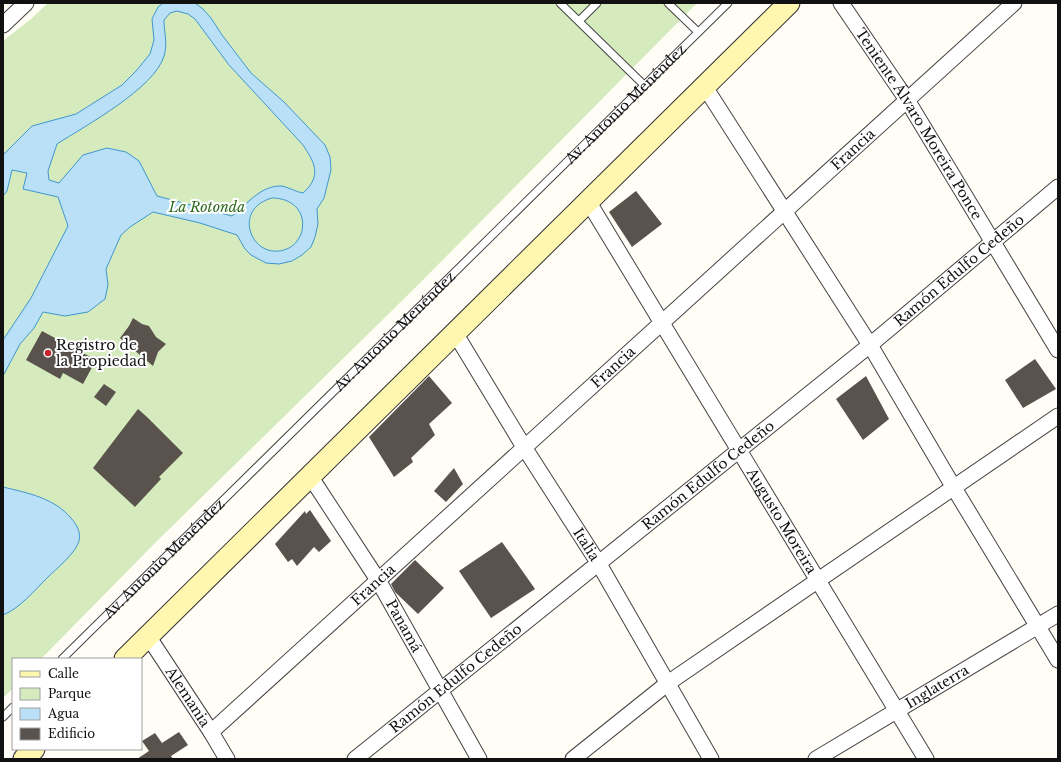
<svg xmlns="http://www.w3.org/2000/svg" width="1061" height="762" font-family="'Libre Baskerville',serif">
  <style>
    .green { fill: #d5ebbd }
    .water { fill: #b9e0f7; stroke: #3f96cf; fill-rule: evenodd }
    .building { fill: #5a524d }
    .lines { fill: none; stroke-linecap: round; stroke-linejoin: round }
    .lane-casing { stroke: #444; stroke-width: 9 }
    .street-casing { stroke: #444; stroke-width: 17 }
    .secondary-casing { stroke: #333; stroke-width: 23 }
    .lane { stroke: #fff; stroke-width: 7 }
    .street { stroke: #fff; stroke-width: 15 }
    .secondary { stroke: #fff6b0; stroke-width: 21 }
    .poi-dot { fill: #c4262e; stroke: #fff; stroke-width: 1.5 }
    .labels { text-anchor: middle; stroke-width: 4; stroke-linejoin: round; paint-order: stroke }
    .street-label { font-size: 14px; fill: #111; stroke: #fff }
    .park-label { font-size: 14px; font-style: italic; fill: #2f6b1f; stroke: #fff }
    .poi-label { font-size: 14px; fill: #111; stroke: #fff; text-anchor: start }
  </style>
  <rect width="100%" height="100%" fill="#fffdf5"/>
  <path class="green" d="M48,3h649l-281,284 -261,256 -114,116h-28v29l-10,10v-657l28,-22z"/>
  <path class="water" d="M163,3h32l8,6 8,9 11,17 29,38 33,29 41,43 5,12 1,13 -7,28 -7,11 1,15 -3,13 -4,10 -9,8 -10,6 -13,3 -13,-1 -15,-8 -6,-6 -8,-14 -37,-12 -47,-11 -23,15 -9,8 -15,34 2,16 -3,14 -17,13 -23,4 -22,-4 -9,16 -14,16 -17,32v-36l28,-42 37,-72 -10,-29 -35,-8 4,-16 -15,-3 -5,21 -4,5v-41l29,-29 44,-12 46,-29 14,-14 14,-17 4,-14 -2,-21 6,-12zM177,11l11,3 7,5 34,46 74,80c12,18 19,31 0,48 -7,-1 -15,-6 -21,-7 -21,-1 -35,18 -50,30l-75,-20 -18,-35 -13,-9 -19,-4 -24,7 -24,28 -10,-3 -1,-9 9,-27c28,-18 98,-56 107,-88 4,-13 0,-23 0,-36l6,-7zM272,198c19,0 34,12 30,33 -2,7 -7,14 -13,17 -35,17 -60,-38 -17,-50z
    M3,487c25,6 51,11 68,31 6,7 10,14 8,23 -3,12 -23,28 -32,37 -12,12 -28,31 -44,37z"/>
  <path class="building" d="M636,191l26,33 -30,23 -23,-35z
    M133,318l9,6 7,2 7,11 10,7 -8,8 -5,14 -33,-28 9,-12z
    M42,331l54,29 -13,24 -20,-11 -3,6 -34,-19z
    M1035,359l21,30 -33,19 -18,-28z
    M429,376l23,27 -23,21 6,11 -24,23 2,4 -19,15 -25,-40z
    M866,376l23,43 -26,21 -27,-41z
    M104,384l12,8 -10,14 -12,-9z
    M138,409l9,8 36,36 -24,24 2,2 -26,28 -42,-39z
    M454,468l9,16 -17,18 -12,-11z
    M310,510l21,31 -12,11 -5,-5 -17,19 -5,-7 -4,3 -13,-18 30,-33 1,3z
    M502,542l33,47 -44,29 -32,-47z
    M415,560l29,28 -26,26 -23,-22 -4,-8z
    M179,732l9,13 -17,11 2,3h-36l12,-8 -7,-10 13,-8 7,10z"/>
  <g class="lines">
    <defs>
      <g id="lane">
        <path d="M560,3l84,82"/>
        <path d="M668,3l30,29"/>
        <path d="M579,21l18,-18"/>
        <path id="s1" d="M62,659l666,-656"/>
        <path d="M3,717l10,-10"/>
      </g>
      <g id="street">
        <path id="s2" d="M841,3l66,97 151,250"/>
        <path d="M3,25l23,-22"/>
        <path d="M705,87l165,258 84,143 104,172"/>
        <path id="s3" d="M588,201l338,558"/>
        <path id="s4" d="M455,333l69,114 75,117 112,195"/>
        <path id="s5" d="M310,476l68,104 101,179"/>
        <path id="s6" d="M148,636l63,96 16,27"/>
        <path id="s7" d="M211,732l803,-729"/>
        <path id="s8" d="M355,759l515,-414 188,-158"/>
        <path d="M573,759l95,-76 390,-267"/>
        <path id="s9" d="M816,759l242,-145"/>
      </g>
      <path id="secondary" d="M125,659l664,-656
        M24,759l10,-10"/>
    </defs>
    <use href="#lane" class="lane-casing"/>
    <use href="#street" class="street-casing"/>
    <use href="#secondary" class="secondary-casing"/>
    <use href="#lane" class="lane"/>
    <use href="#street" class="street"/>
    <use href="#secondary" class="secondary"/>
  </g>
  <circle class="poi-dot" cx="48" cy="353" r="4"/>
  <g class="labels">
    <g class="street-label">
      <text dy="5" stroke="none"><textPath href="#s1" startOffset="791">Av. Antonio Menéndez</textPath></text>
      <text dy="5" stroke="none"><textPath href="#s2" startOffset="144">Teniente Álvaro Moreira Ponce</textPath></text>
      <text dy="5" stroke="none"><textPath href="#s7" startOffset="867">Francia</textPath></text>
      <text dy="5" stroke="none"><textPath href="#s8" startOffset="777">Ramón Edulfo Cedeño</textPath></text>
      <text dy="5" stroke="none"><textPath href="#s1" startOffset="467">Av. Antonio Menéndez</textPath></text>
      <text dy="5" stroke="none"><textPath href="#s7" startOffset="543">Francia</textPath></text>
      <text dy="5" stroke="none"><textPath href="#s8" startOffset="453">Ramón Edulfo Cedeño</textPath></text>
      <text dy="5" stroke="none"><textPath href="#s3" startOffset="374">Augusto Moreira</textPath></text>
      <text dy="5" stroke="none"><textPath href="#s4" startOffset="249">Italia</textPath></text>
      <text dy="5" stroke="none"><textPath href="#s1" startOffset="143">Av. Antonio Menéndez</textPath></text>
      <text dy="5" stroke="none"><textPath href="#s7" startOffset="219">Francia</textPath></text>
      <text dy="5" stroke="none"><textPath href="#s5" startOffset="177">Panamá</textPath></text>
      <text dy="5" stroke="none"><textPath href="#s8" startOffset="129">Ramón Edulfo Cedeño</textPath></text>
      <text dy="5" stroke="none"><textPath href="#s9" startOffset="141">Inglaterra</textPath></text>
      <text dy="5" stroke="none"><textPath href="#s6" startOffset="73">Alemania</textPath></text>
    </g>
    <g class="park-label">
      <text x="207" y="212">La Rotonda</text>
    </g>
    <g class="poi-label">
      <text x="56" y="350">Registro de<tspan x="56" dy="16">la Propiedad</tspan></text>
    </g>
  </g>
  <rect width="1061" height="762" fill="none" stroke="#111111" stroke-width="8"/>
  <rect x="12" y="658" width="130" height="92" fill="#ffffff" stroke="#a0a0a0"/>
  <rect x="20" y="671" width="20" height="6" fill="#fff6b0" stroke="#a0a0a0"/>
  <text x="48" y="678" font-size="12" fill="#111111">Calle</text>
  <rect x="20" y="688" width="20" height="12" fill="#d5ebbd" stroke="#a0a0a0"/>
  <text x="48" y="698" font-size="12" fill="#111111">Parque</text>
  <rect x="20" y="708" width="20" height="12" fill="#b9e0f7" stroke="#a0a0a0"/>
  <text x="48" y="718" font-size="12" fill="#111111">Agua</text>
  <rect x="20" y="728" width="20" height="12" fill="#5a524d" stroke="#a0a0a0"/>
  <text x="48" y="738" font-size="12" fill="#111111">Edificio</text>
</svg>
